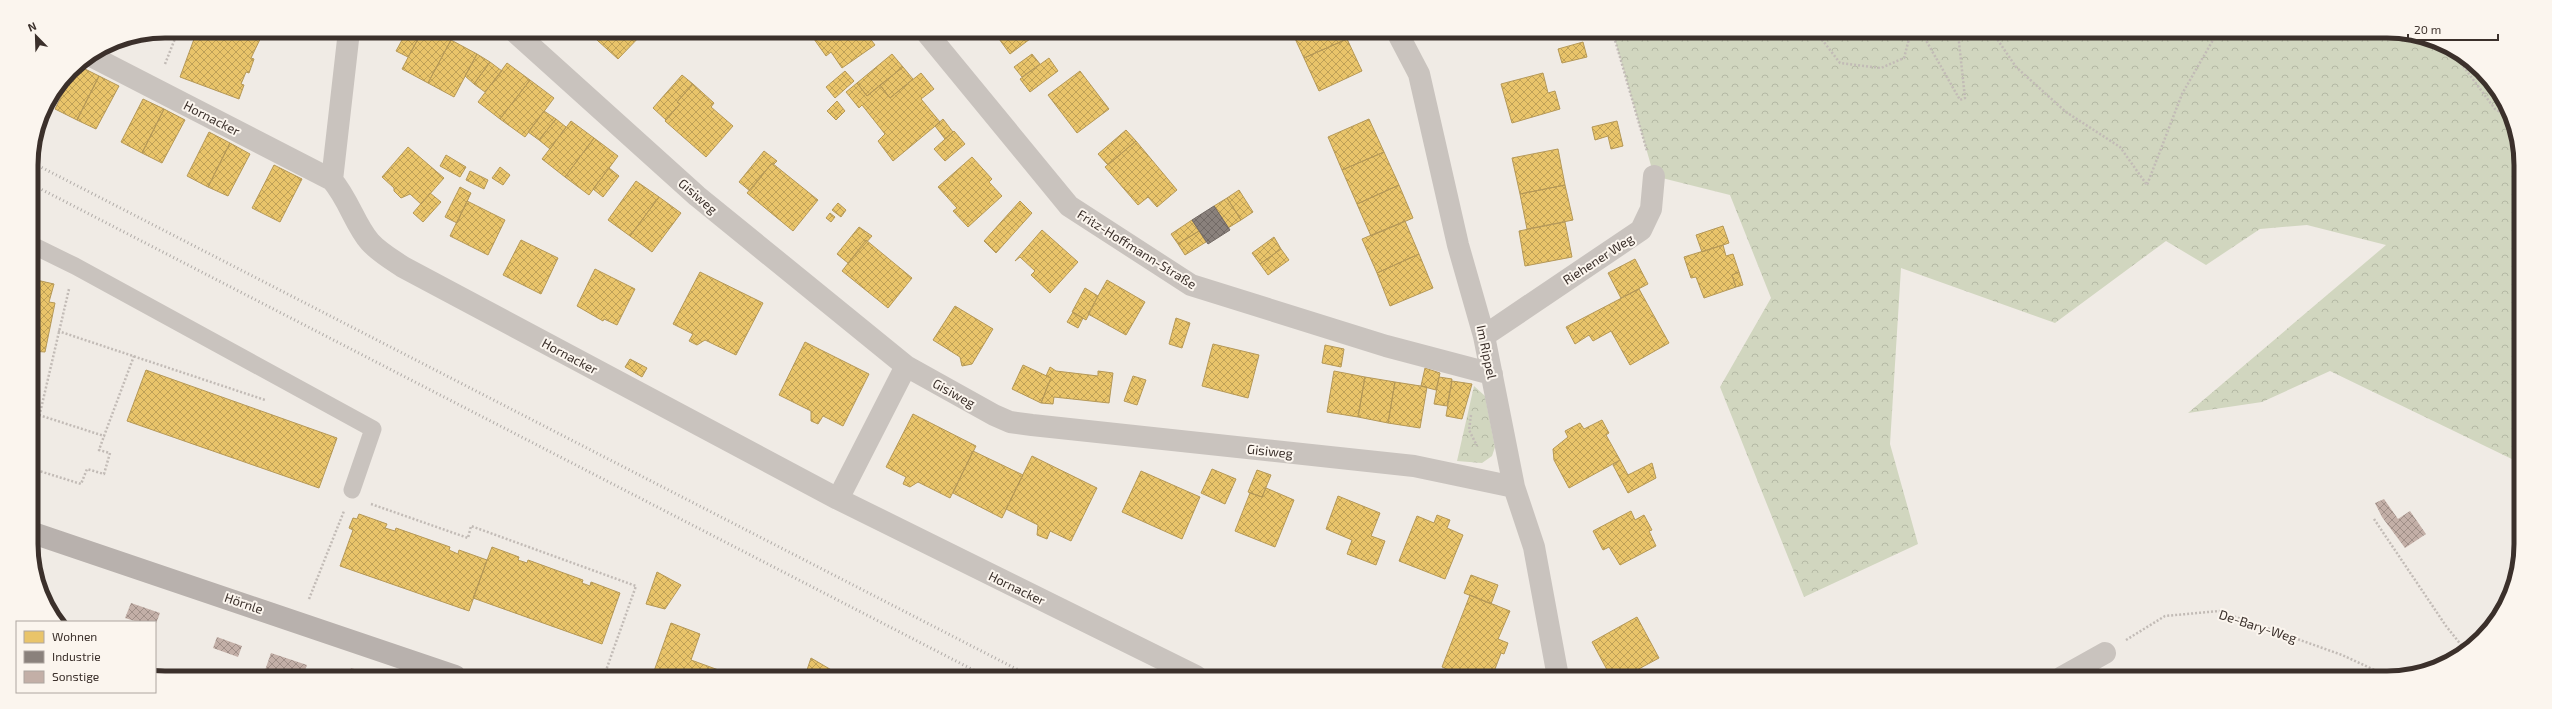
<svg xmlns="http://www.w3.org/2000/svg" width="2552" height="709" font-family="'Exo 2',sans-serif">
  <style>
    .forest { fill: url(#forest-crowns) }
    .homes { fill: url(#homes-cross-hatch); stroke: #b59857 }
    .industry { fill: url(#industry-cross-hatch); stroke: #726964 }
    .building { fill: url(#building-cross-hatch) }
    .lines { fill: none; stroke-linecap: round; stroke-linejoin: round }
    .path { stroke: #c2bbb6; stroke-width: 2.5; stroke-dasharray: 2 2; stroke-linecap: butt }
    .lane { stroke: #c9c3be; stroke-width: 17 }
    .street { stroke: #c9c3be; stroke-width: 22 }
    .primary { stroke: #b8b1ad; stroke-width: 22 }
    .rail { stroke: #b1aca8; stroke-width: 3; stroke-dasharray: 1 3; stroke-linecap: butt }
    .labels { text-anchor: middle; stroke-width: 4; stroke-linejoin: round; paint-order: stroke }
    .street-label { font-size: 13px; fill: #3b302b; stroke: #fbf5ee }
    .rim { fill: none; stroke: #3b302b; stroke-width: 5 }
  </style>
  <defs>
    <pattern id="forest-crowns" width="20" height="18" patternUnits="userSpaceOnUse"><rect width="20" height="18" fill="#d1d6bf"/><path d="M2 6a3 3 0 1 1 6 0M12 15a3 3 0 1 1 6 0" fill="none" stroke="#b4b8a4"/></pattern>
    <pattern id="homes-cross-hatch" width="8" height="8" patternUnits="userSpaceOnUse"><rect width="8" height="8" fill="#e9c46a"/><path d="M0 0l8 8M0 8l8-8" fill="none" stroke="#bea057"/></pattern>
    <pattern id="industry-cross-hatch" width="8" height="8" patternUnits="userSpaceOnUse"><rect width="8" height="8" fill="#8a817c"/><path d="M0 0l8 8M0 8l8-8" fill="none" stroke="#726a66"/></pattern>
    <pattern id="building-cross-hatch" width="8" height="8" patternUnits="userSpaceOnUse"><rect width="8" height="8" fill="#c3afa7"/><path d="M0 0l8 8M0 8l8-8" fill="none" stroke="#a08f88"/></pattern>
  </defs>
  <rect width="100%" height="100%" fill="#f0ebe5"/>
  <path class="forest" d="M1613,33l801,1c13,4 28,8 40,15 35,19 52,54 64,90v323l-188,-91 -68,31 -74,11 198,-168 -79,-20 -47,4 -54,36 -40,-24 -111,82 -154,-55 -11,176 28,100 -114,53 -84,-210 51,-89 -41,-103 -76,-19z
    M1474,386l11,10 10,51 -3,9 -10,7 -25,-2z"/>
  <path class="homes" d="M197,31h64l2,2 -12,25 3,1 -5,14 -3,-1 -5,12 3,1 -5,14 -59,-22z
    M407,31l14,3 -13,23 -12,-6z
    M422,31h13l16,9 -23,43 -26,-14z
    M587,31l57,1 -26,27z
    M809,32h56l10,13 -33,23 -11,-16 -5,4z
    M994,32h42l2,1 -28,21z
    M1292,32h52l3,7 -43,19z
    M1347,39l15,32 -43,20 -15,-33z
    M451,40l26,14 -23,43 -26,-14z
    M1583,42l4,15 -25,6 -4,-14z
    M477,54l13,8 -16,22 -9,-8z
    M892,54l11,13 -36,29 -10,-13z
    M1032,54l8,10 -18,13 -8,-10z
    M1049,58l9,13 -28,21 -10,-13z
    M490,62l12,9 -17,21 -11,-8z
    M507,63l23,17 -30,39 -22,-17z
    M77,65l22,11 -22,44 -22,-11z
    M903,67l10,12 -23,19 -10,-13z
    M845,71l9,10 -19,17 -9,-11z
    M1080,71l29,38 -32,24 -29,-38z
    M921,73l13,16 -13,10 19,23 -47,39 -15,-20 7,-7 -23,-29 -3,3 -13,-16 11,-9 10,13 13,-11 10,13z
    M1543,73l5,20 7,-2 5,18 -48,14 -11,-39z
    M682,75l11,9 -16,18 3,2 -14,16 -13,-12z
    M99,76l20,10 -23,43 -19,-9z
    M530,80l24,18 -29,39 -25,-18z
    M693,84l21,19 -3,4 22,19 -27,31 -41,-36 15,-17 -3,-2z
    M143,99l21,10 -22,44 -21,-11z
    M837,101l8,10 -9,9 -9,-9z
    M164,109l21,11 -23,43 -20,-10z
    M544,111l12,8 -17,21 -11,-8z
    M556,119l10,8 -16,22 -11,-9z
    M943,119l10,13 -8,7 -10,-13z
    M1369,119l15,33 -42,18 -14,-33z
    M571,121l23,17 -29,39 -23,-18z
    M1617,121l6,25 -12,3 -3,-13 -13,4 -3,-13z
    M1126,130l10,11 -28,24 -10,-11z
    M954,131l11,13 -20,17 -11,-12z
    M209,132l21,11 -22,44 -21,-11z
    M594,138l24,18 -29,39 -24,-18z
    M1136,141l41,49 -20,17 -9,-10 -10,8 -33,-38z
    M230,143l20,11 -22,42 -20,-9z
    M408,147l36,31 -23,26 -11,-10 -9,4 -7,-7v-3l-12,-11z
    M1558,149l7,36 -45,9 -8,-36z
    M764,151l13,10 -3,3 -2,-1 -22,28 -11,-9z
    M1384,152l15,33 -42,19 -15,-34z
    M446,155l20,12 -6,10 -20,-11z
    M972,157l20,22 -3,3 13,14 -34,31 -15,-16 4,-3 -19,-21z
    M772,163l46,37 -25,31 -46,-38z
    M274,165l28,14 -22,43 -28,-14z
    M500,167l10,8 -7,10 -11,-7z
    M609,168l10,8 -16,21 -10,-8z
    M470,171l18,9 -4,9 -18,-9z
    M636,181l23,16 -29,39 -22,-16z
    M1399,185l14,33 -42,18 -14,-32z
    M1565,185l8,35 -46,9 -7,-35z
    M460,187l11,6 -14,30 -12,-6z
    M1239,190l14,22 -12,8 -14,-22z
    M430,193l11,9 -18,20 -10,-9z
    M659,197l22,16 -29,39 -22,-16z
    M1227,198l14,22 -13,8 -14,-22z
    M467,201l38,19 -17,35 -38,-19z
    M1020,201l12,12 -36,40 -12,-12z
    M838,203l8,7 -5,7 -9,-7z
    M830,213l5,4 -4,5 -5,-4z
    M1192,220l7,11 -21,13 -7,-10z
    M1405,221l14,33 -42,19 -15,-34z
    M1565,222l7,35 -47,9 -6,-35z
    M1723,226l6,17 -27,9 -6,-17z
    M859,227l13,9 -24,27 -11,-9z
    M1042,230l36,32 -28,31 -19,-18 4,-4 -15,-14 -5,4z
    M1199,231l7,11 -21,13 -7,-11z
    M1274,237l7,12 -21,15 -8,-11z
    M521,240l37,18 -17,36 -38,-19z
    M866,240l46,38 -24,30 -46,-37z
    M1723,245l3,11 7,-2 6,18 -7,3 4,12 -32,11 -8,-21 -5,1 -7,-21z
    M1281,249l8,11 -21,15 -8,-11z
    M1419,254l14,34 -43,18 -13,-33z
    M1635,259l13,25 -27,14 -13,-25z
    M595,269l40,20 -18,36 -13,-6 -1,2 -26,-15z
    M700,272l63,31 -27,52 -31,-15 -8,5 -8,-4 4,-7 -20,-10z
    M1739,272l4,13 -7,2 -4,-12z
    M32,279l22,5 -5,18 6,1 -10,49 -13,-1z
    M1107,280l38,22 -19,33 -38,-21z
    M1085,288l13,8 -12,24 -14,-8z
    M1639,289l30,54 -39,22 -19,-34 -18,10 -4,-6 -14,9 -9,-17z
    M955,306l38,23 -21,35 -10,2 -2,-9 -27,-17z
    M1073,312l10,6 -5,10 -11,-6z
    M1176,318l14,5 -8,25 -13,-4z
    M805,342l64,32 -26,52 -20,-10 -5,8 -7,-3v-10l-32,-16z
    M1213,344l46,11 -11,43 -46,-12z
    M1325,345l19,4 -3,18 -19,-4z
    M630,359l17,9 -5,9 -17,-10z
    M1023,365l28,13 -10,25 -29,-14z
    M1050,367l6,4 42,5v-5l15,2 -4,30 -55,-6 -1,7 -12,-1 10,-25 -5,-2z
    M1425,368l15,5 -4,17 -15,-4z
    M146,370l191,68 -18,50 -192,-67z
    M1334,371l31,6 -7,40 -31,-5z
    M1133,376l13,4 -9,25 -13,-4z
    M1365,377l30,5 -7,41 -30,-6z
    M1439,377l13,2 -5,27 -13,-2z
    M1452,381l20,3 -10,35 -16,-3z
    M1395,382l32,5 -7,41 -32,-5z
    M913,414l63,32 -26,52 -32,-16 -8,5 -7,-3 3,-7 -20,-10z
    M1602,420l7,13 -3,2 14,25 -51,28 -15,-28 -1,-11 15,-12 -3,-6 15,-8 4,6z
    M973,451l50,24 -21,43 -49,-25z
    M1032,456l65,32 -26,53 -21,-10 -3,8 -10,-4 1,-10 -32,-16z
    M1620,460l8,15 24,-12 4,15 -28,15 -15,-28z
    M1212,469l24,10 -11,25 -24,-11z
    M1257,470l14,5 -9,22 -14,-5z
    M1141,471l59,26 -18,42 -60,-27z
    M1266,488l28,12 -19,47 -40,-16 15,-38 12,4z
    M1338,496l42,17 -9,23 14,5 -9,24 -29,-11 5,-14 -26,-11z
    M1631,511l4,9 9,-5 8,15 -3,1 7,15 -36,19 -11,-18 -6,3 -10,-19z
    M359,514l28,10 -2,4 10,3 1,-3 54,19 -1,3 9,4 1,-4 28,10 -18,51 -129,-45 13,-36 -4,-2 4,-10 4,1z
    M1437,515l13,5 -3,8 16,7 -18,44 -46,-18 18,-45 17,7z
    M492,547l27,10 -1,3 9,3 1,-3 55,20 -1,3 8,3 1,-4 29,11 -18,51 -129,-46z
    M657,572l24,13 -16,24 -19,-5z
    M1471,575l27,10 -7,19 -27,-11z
    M1470,595l40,16 -12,28 10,4 -4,11 -3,-1 -9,24h-26l-24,-10z
    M1637,617l22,41 -35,19h-13l-19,-35z
    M671,623l29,11 -9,26 44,16h-76l-6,-2z
    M811,658l29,17v1h-35z
    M1748,673l2,4h-15z"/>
  <path class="industry" d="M1214,206l16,24 -22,14 -16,-24z"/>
  <path class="building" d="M2384,499l14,20 12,-8 16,23 -21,14 -23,-31 -7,-14z
    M131,603l29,10 -5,13v-4h-17l-13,-4z
    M217,637l25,9 -4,11 -25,-9z
    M271,653l36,12 -4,11h-40z
    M351,668l13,4 -2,4 -13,-1z"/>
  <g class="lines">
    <path class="path" d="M1613,33l34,118
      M1817,33l23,30 41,5 23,-10 6,-23h13l37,65 5,-2 -7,-65
      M1993,33l23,34 50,45 54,35 27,38 35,-91 35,-61
      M2449,47l46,62 17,10
      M165,64l13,-33
      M58,331l207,69
      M39,415l65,21 30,-80
      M1471,415l-2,15 8,16
      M33,443l36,-154
      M33,469l48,15 6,-15 17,5 6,-21 -11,-3 5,-14
      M371,504l97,34 3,-12 165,60 -32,90
      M2374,519l72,107 20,25
      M309,599l35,-88
      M2126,640l39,-24 54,-5 123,44 50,23"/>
    <path class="lane" d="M32,245l43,21 298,163 -21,61"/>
    <path class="street" d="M349,31l-17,149c17,20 23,45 38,62 9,10 21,17 33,25l435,232 358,177
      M514,31l183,165 209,170 88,49 16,7 22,3 382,41 100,21
      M926,32l143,174 122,79 195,61 106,28
      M1397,32l22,42 39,171 26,91 30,151 20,60 24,130
      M91,56l241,124
      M1484,336l157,-106 10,-21 3,-33
      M838,499l68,-133
      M2062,677l43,-24"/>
    <path class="primary" d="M33,533l422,143"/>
    <path class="rail" d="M31,162l999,514
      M31,184l954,492"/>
  </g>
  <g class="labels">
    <g class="street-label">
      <text transform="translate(212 118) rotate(27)" y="5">Hornacker</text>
      <text transform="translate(698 196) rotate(41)" y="5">Gisiweg</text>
      <text transform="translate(1137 249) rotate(32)" y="5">Fritz-Hoffmann-Straße</text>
      <text transform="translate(1598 259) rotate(-33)" y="5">Riehener Weg</text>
      <text transform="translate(1487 352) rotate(78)" y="5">Im Rippel</text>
      <text transform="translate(570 356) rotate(28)" y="5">Hornacker</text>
      <text transform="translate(954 393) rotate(29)" y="5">Gisiweg</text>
      <text transform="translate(1270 451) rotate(6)" y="5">Gisiweg</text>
      <text transform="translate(1017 588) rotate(26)" y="5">Hornacker</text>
      <text transform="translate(244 603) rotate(19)" y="5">Hörnle</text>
      <text transform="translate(2258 626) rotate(18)" y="5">De-Bary-Weg</text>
    </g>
  </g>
  <path d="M0 0H2552V709H0ZM165 38H2387A127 127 0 0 1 2514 165V544A127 127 0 0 1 2387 671H165A127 127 0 0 1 38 544V165A127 127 0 0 1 165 38Z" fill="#fbf5ee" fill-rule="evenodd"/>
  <path class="rim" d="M165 38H2387A127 127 0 0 1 2514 165V544A127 127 0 0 1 2387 671H165A127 127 0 0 1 38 544V165A127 127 0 0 1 165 38Z"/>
  <rect x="16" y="621" width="140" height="72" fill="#fbf5ee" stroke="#aea6a0"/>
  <rect x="24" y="631" width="20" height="12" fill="#e9c46a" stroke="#aea6a0"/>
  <text x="52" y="641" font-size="12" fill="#3b302b">Wohnen</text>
  <rect x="24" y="651" width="20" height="12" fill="#8a817c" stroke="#aea6a0"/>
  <text x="52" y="661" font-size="12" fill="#3b302b">Industrie</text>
  <rect x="24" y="671" width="20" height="12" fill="#c3afa7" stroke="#aea6a0"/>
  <text x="52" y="681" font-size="12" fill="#3b302b">Sonstige</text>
  <g transform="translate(36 36) rotate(337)" stroke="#fbf5ee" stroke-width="3" paint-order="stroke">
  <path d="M0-3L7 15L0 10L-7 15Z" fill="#3b302b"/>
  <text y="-6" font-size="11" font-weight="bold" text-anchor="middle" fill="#3b302b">N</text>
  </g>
  <path d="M2408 34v6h90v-6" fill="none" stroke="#3b302b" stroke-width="2"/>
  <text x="2414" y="34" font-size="12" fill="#3b302b" stroke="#fbf5ee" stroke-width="3" paint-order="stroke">20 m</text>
</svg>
